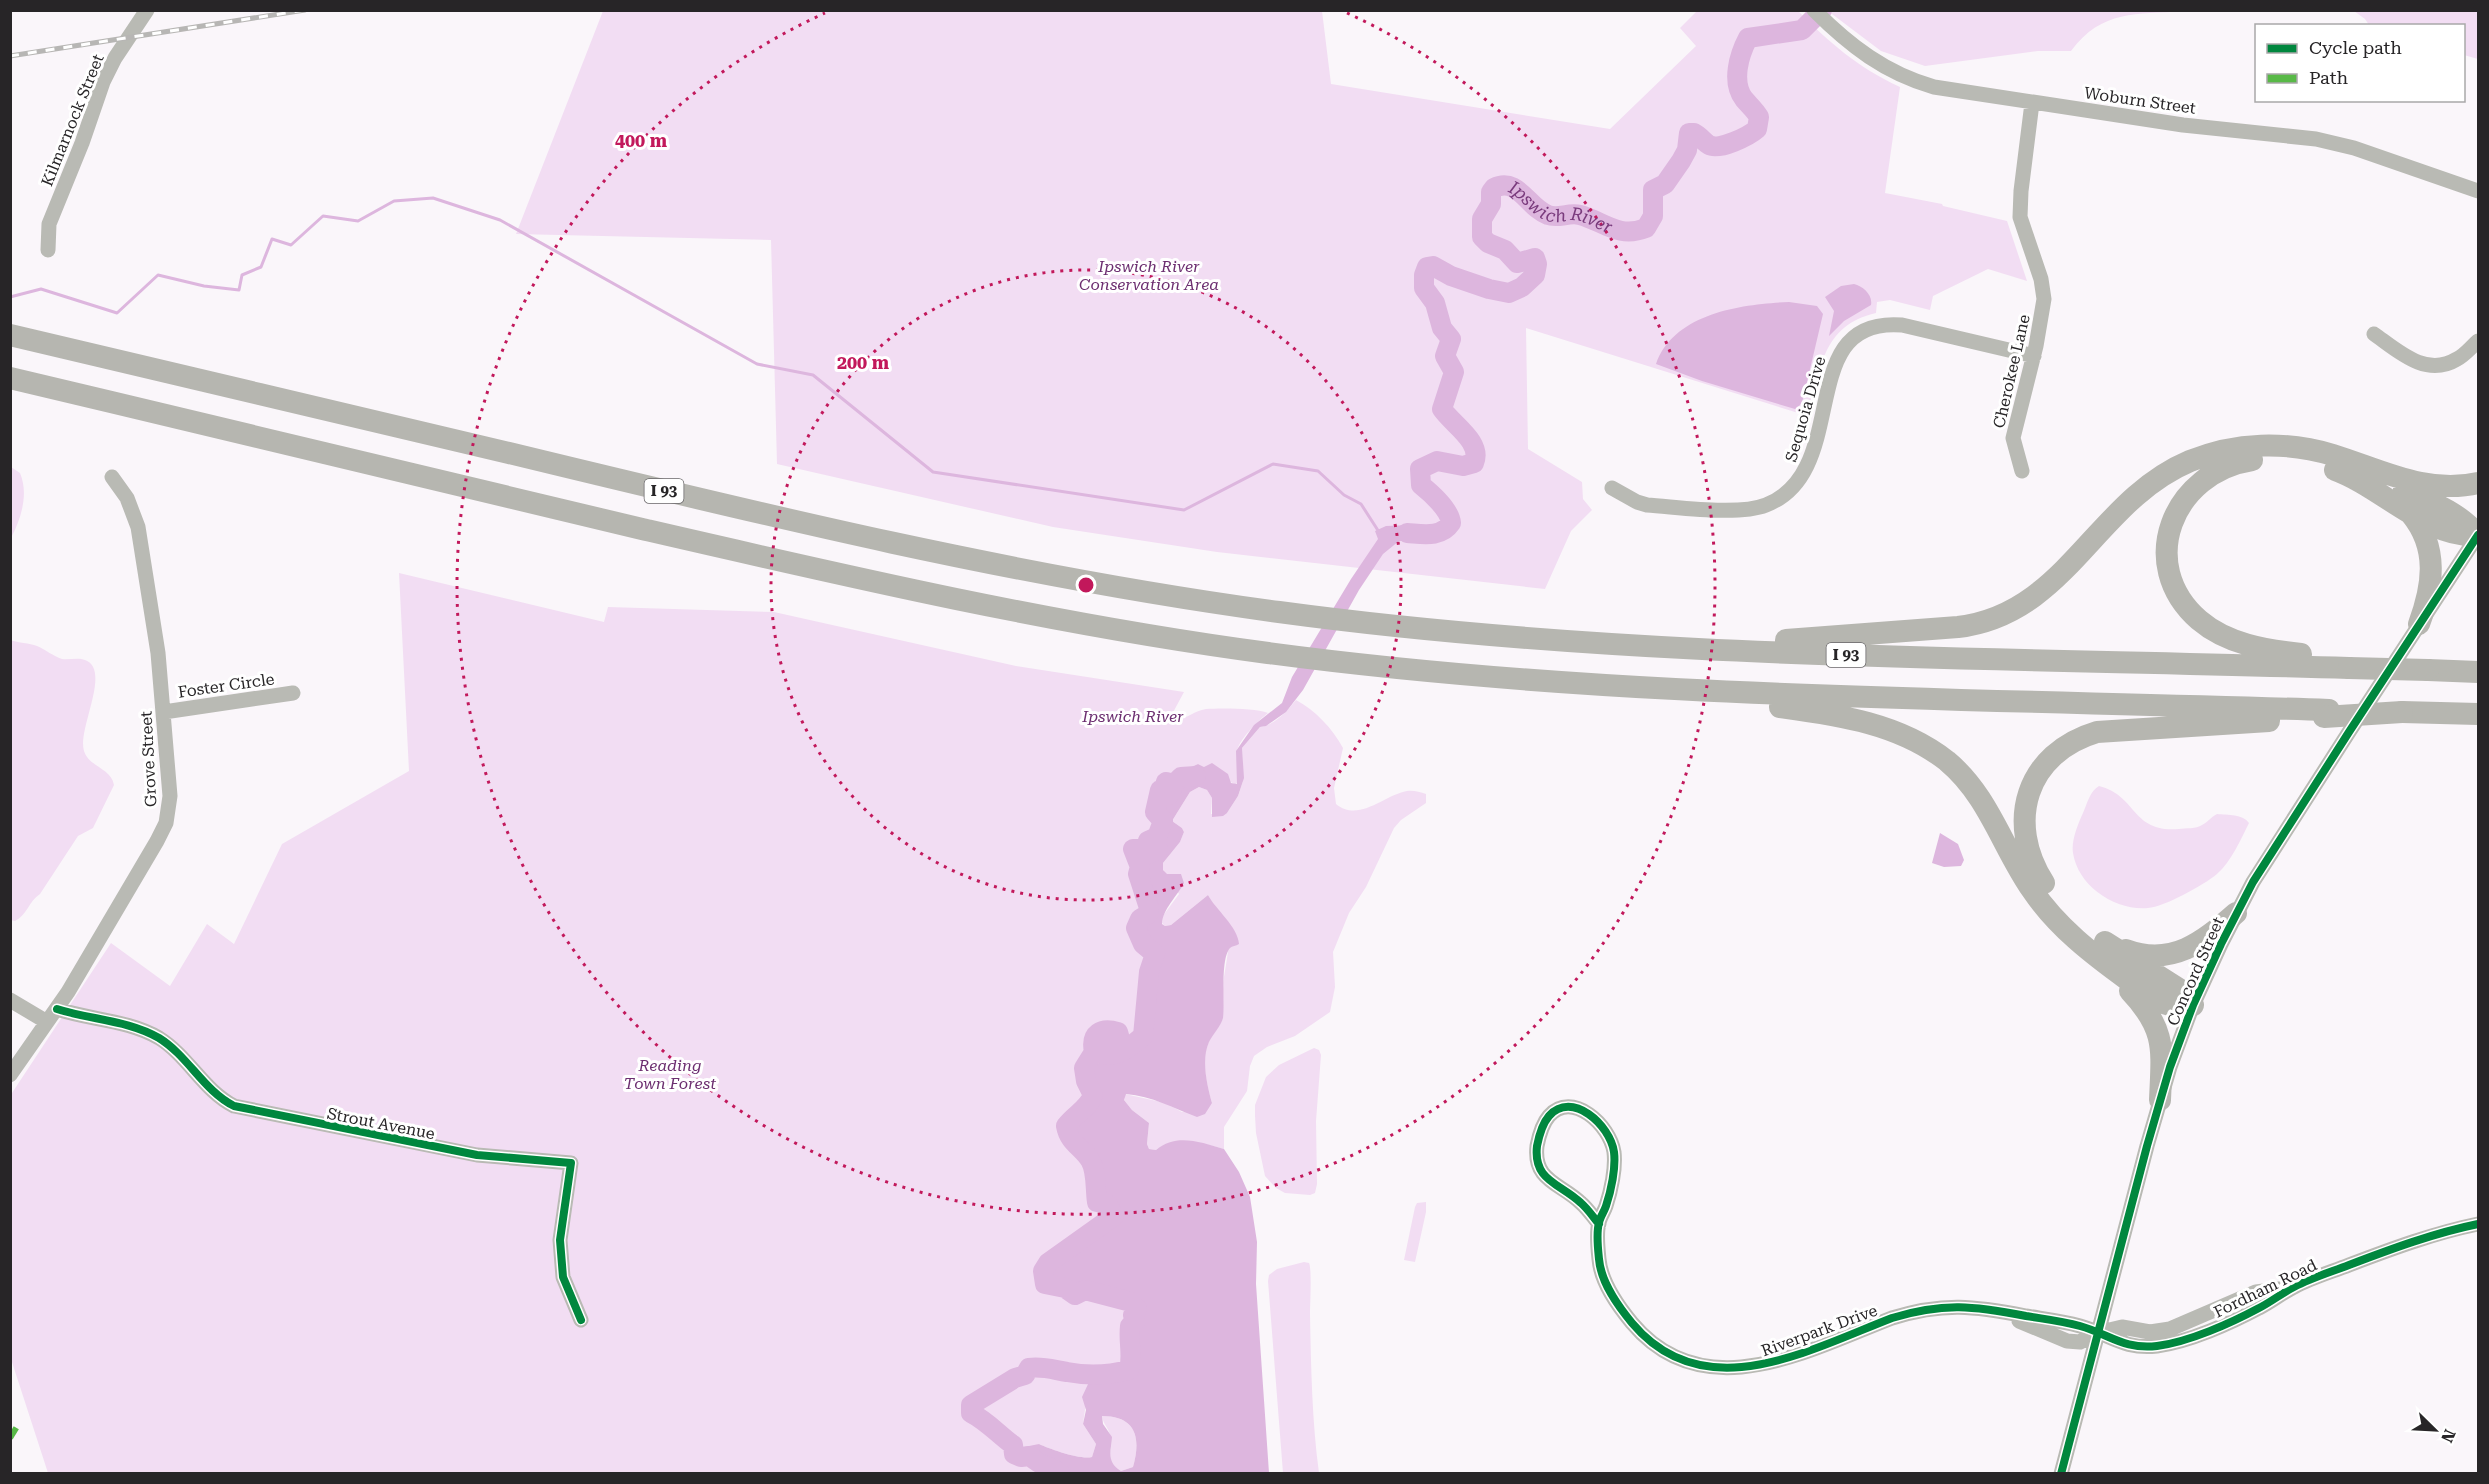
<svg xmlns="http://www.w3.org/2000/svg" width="2489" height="1484" font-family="'Roboto Serif',serif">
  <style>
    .green { fill: #f2ddf3 }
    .water { fill: #ddb6de; fill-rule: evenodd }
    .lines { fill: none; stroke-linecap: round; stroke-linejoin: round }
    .stream { stroke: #ddb6de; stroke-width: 3 }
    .river { stroke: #ddb6de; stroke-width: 20 }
    .minor { stroke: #b9bab4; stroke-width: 15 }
    .highway { stroke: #b6b6b0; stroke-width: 22 }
    .rail-casing { stroke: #b7b6b4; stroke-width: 5 }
    .rail { stroke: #fff; stroke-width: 3; stroke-dasharray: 9; stroke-linecap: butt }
    .highway-bridge { stroke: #b6b6b0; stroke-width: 22 }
    .quiet { stroke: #58b947; stroke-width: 6; stroke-dasharray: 12 6; stroke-linecap: butt }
    .cycleway-casing { stroke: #fff; stroke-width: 11 }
    .cycleway { stroke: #00873e; stroke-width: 8 }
    .ring { fill: none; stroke: #c2185b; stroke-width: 3; stroke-dasharray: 3 6 }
    .labels { text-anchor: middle; stroke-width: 6; stroke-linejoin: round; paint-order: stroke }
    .shield { fill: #fff; stroke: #686668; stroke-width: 1.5 }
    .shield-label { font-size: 15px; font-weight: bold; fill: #272527 }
    .street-label { font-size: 16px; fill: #272527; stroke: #fff }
    .park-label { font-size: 16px; font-style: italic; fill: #6c2e70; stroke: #fff }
    .water-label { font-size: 18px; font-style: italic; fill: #7a3b7d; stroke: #fff }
    .centre { fill: #c2185b; stroke: #fff; stroke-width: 3 }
    .ring-label { font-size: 18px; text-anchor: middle; font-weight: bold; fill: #c2185b; stroke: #fff; stroke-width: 6; stroke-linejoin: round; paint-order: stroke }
  </style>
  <rect width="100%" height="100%" fill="#faf6fa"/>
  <path class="green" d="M1797,10c33,33 60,57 103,77l-15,106 57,11 1,2 64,15 20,60 -39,-12 -55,27 -3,14 -40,-10 -13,2 -1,11c-54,12 -56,57 -68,103l-282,-88 2,121 54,33 1,17 9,11 -21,21 -26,58 -328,-37 -164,-25 -276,-63 -6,-224 -255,-6 87,-223h719l9,73 279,45 86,-83 -16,-18 17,-17z
    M1828,11h355c-46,4 -81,-2 -112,40h-33l-113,15 -44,-15z
    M2354,11h124v48l-14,-4v-29l-95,-1 -4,-6z
    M11,467l9,6c9,21 1,46 -9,65z
    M399,573l205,49 4,-15 166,5 242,54 168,26 -14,26c16,4 22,-7 36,-9 15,-1 49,-1 62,4 -8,6 -32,29 -31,40 0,10 4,22 -1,32l-38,-21 -16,7 -1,6 -7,7 -7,-2 5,7c-5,13 -27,14 -9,32l-6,16 -9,7 6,-1 4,6 -9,5 -12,3c2,8 0,13 2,19 4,11 12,26 9,38l-5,2 8,33 4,5 -6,18 -6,64c-15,13 -30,24 -49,29l-8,16 7,14 -2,7 -19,15 3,29 15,13 17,45 7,10 -2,6 -13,6 -56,45 2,13 20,4 10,7 10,-5 46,12 6,7 -2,12 -5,5c-2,16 3,29 -1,44l-40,11 -6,43 13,20 -4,13c-12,3 -42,-8 -53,-13l-16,8 22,16 10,1 6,4h-1013l-37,-114 -1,-263 101,-153 59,43 37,-62 27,20 48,-100 127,-73z
    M10,640c9,3 19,3 27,6 9,4 16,10 25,13 8,1 16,-2 23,1 27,10 -8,69 -1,91 5,16 27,17 30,34l-21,43 -15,8 -38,58c-11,7 -13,21 -25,27l-5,-1z
    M1296,700c19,10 37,29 47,48l-9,40 2,16c23,19 48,-9 71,-13 6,-1 13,1 19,3v9l-25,17 -7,8 -28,59 -17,26 -16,39 2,35 -5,25 -35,24 -28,11 -13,9 -4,10 -3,25 -23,36v22c-21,-6 -50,-14 -68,1l-7,-1 -2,-5 2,-21 -17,-13 -8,-10 1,-6 41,9 16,9 30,-9c-5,-18 -11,-41 -4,-59 3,-9 11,-16 14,-24 2,-7 -1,-16 -1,-23 3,-24 9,-48 9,-72l-15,-17 -7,-13 -37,30 -6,1 -3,-3v-6l17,-23 -16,-24v-7l17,-21 4,-10 -2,-4 -10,-7 18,-29 9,-5 8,3 5,8 -1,16 16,-1 11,-17 5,-15 -1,-33 18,-21c15,-2 27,-16 36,-27z
    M2099,786c39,10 32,47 80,43 7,-1 17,0 23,-4 6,-3 9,-8 15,-11 11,1 26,0 32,9 -8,16 -18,39 -32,51 -13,11 -53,33 -69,34 -33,3 -70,-22 -75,-55 -2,-12 5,-29 10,-40 4,-9 7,-22 16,-27z
    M1314,1048l5,2 2,5 -5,66 1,63 -2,9 -5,2 -25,-2 -9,-5 -11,-12 -9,-43 -1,-17v-11l11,-28 13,-12z
    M1426,1202v10l-11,50 -11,-2 11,-53 2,-4z
    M1304,1262l5,1c3,5 1,42 1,51 1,53 2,107 9,159h-36l-15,-192 1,-6 8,-6z
    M1102,1416c35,0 39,23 31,51l-12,4c-19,-11 -6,-22 -11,-36 -2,-8 -7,-11 -8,-19z"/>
  <path class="water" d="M1854,284c9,2 19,11 17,21l-27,16 -15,15 5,-25 -9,-14 16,-11z
    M1789,302l28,4 6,8 -20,85 -3,6 -5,4 -93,-28 -46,-17c18,-51 86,-60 133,-62z
    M1412,525l22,6 -2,9 -33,1 -16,13 -24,36 -56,100 -17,22 -20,14 -6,1 -18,21 2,30 -6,18 -11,17 -4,3 -11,1v-19l-5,-8 -8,-3 -9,5 -18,29 10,7 2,4 -4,10 -17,21v7l4,4h14l3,9c-6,12 -22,27 -22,41l3,2 6,-1 37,-30c8,15 30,32 31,49 -3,2 -7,2 -9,4 -10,11 -5,55 -7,70 -2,8 -10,16 -14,24 -8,18 -2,43 3,61l-7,11 -8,3c-24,-9 -45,-21 -71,-23l-2,6 8,10 17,13 -2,21 2,5 7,1c20,-17 44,-8 68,-1l15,23 11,25 7,45 -1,42 13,189h-208l-6,-4 -10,-1 -23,-16 2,-5 15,-3c11,5 41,16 53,13l4,-13 -13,-20 3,-14 -4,-13 7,-15 40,-12c4,-15 -1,-28 1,-44l5,-4 -2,-7 4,-6 -6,-7 -46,-11 -10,4 -10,-7 -20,-4 -2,-13 5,-8 51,-37 13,-5 2,-7 -7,-10 -10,-2c-2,-12 0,-31 -7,-42 -8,-13 -21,-17 -24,-34 6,-9 29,-21 27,-32 -2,-7 -7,-12 -8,-19l4,-8c25,-10 33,-14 54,-31l6,-64 6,-18 -12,-10 -7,-16 4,-9 8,-5 1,-6 -11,-34 2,-8 -7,-17h7l9,5 9,-5 -4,-5h-6v-3l9,-4 6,-16 -8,-9 4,-11 -2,-5 3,-6 8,5 4,-6 -7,-4 1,-3 8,2 7,-7 1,-6 16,-7 6,3 8,-4 16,11 3,9 6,1 -1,-33 18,-26 28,-22 10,-26 59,-98 27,-40 -3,-8 11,-5zM1102,1416c35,0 39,23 31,51l-12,4c-15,-9 -10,-20 -9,-34l-9,-13z
    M1940,833l18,11 6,16 -3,6 -17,1 -12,-4z"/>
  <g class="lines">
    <path class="stream" d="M10,297l31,-8 76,24 41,-38 46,11 35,4 3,-15 19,-8 11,-28 19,6 32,-29 35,5 36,-20 39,-3 67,22 257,144 56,11 120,97 251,38 89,-46 45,7 26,24 17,9 18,28"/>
    <g class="river">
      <path id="s1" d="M1407,533c16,1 34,5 44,-10 -1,-13 -20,-30 -30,-38l-1,-16 17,-8 26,5 11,-3c9,-21 -22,-39 -32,-54l12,-37 -9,-16 6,-17 -9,-11 -7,-25 -11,-15v-13l3,-8 6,-1 18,10 38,13 20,4 13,-6 13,-12 2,-11 -2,-6 -18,5 -12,-13 -17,-7 -6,-6v-18l9,-15v-12l3,-4c24,-12 34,20 54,27 10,4 21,-3 32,0 23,6 38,24 66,13l7,-12v-26l12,-6 16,-23 6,-11 2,-17h5c6,3 10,9 15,12 10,6 40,-9 48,-16l2,-12c-4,-7 -10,-12 -15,-18 -13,-17 -5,-44 4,-61l54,-8 20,-20"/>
      <path d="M1061,1474c-10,-9 -18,-5 -31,-18l-9,1 -7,-3 -1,-9c-14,-10 -26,-24 -42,-32v-8l44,-27 10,-3 4,-7c14,-2 25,2 38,4 21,4 42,3 62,-2 4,-15 -1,-28 1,-44l5,-5 -2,-6 4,-6 -6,-7 -46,-12 -10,5 -10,-7 -20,-4 -2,-13 5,-8 66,-47 -7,-12 -10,-2c-2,-12 0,-31 -7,-42 -8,-13 -21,-17 -24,-34 8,-11 23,-18 27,-31l-7,-14 -2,-13 10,-16c-4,-19 7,-25 24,-20l2,7 -9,5h-8l-3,5 2,5c17,4 29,-8 41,-18l6,-64 6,-18 -12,-10 -7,-16 4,-9 8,-5 1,-6 -11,-34 2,-7 -7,-18h7l9,5 9,-5 -4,-6 -6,1v-3l9,-4 6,-16 -8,-9 5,-22 9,5 3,-6 -7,-4 1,-3 8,2 7,-7 15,-1"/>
    </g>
    <path class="minor" d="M1814,10c36,36 71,63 120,77l249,38 133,14 38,9 124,43
      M48,250l1,-26 33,-81 21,-61 12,-24 32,-48
      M2374,334c24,17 52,44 83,25 8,-4 14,-12 21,-18
      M2022,471l-9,-33 23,-92 8,-47 -3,-20 -21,-62 1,-26 11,-88
      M1612,488l25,14 10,3c32,2 91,11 119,0 88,-34 26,-189 136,-180l132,31
      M164,712l129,-19
      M10,1000l37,22
      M57,1009c34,11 71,11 102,29 29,18 45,53 75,68l243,49 94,8 -11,77 3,37 18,43
      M10,1075l58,-83 89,-151 9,-18 4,-27 -12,-143 -20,-126 -11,-29 -15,-21
      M1599,1224c-6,-7 -11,-15 -18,-21 -21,-20 -48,-22 -44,-57 2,-10 5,-22 12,-30 23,-26 61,9 65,36 2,16 -3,39 -8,54 -2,6 -6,11 -7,17 -3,10 -1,26 0,36 2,24 19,47 33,64 72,86 177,27 260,-5 52,-16 82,-12 134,-2 18,3 36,5 54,10 29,8 44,24 77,20 32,-4 74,-23 102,-38 12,-6 23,-15 35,-21 17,-9 37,-15 55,-22 42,-16 85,-32 129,-41
      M2019,1321l48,20 13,1 17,-9 25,-6 28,5 20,-3 86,-37 31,-4
      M2061,1474l86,-328 23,-79 23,-62 28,-61 32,-62 96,-150 129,-197"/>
    <path class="highway" d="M10,335c166,40 333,78 499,118 255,62 510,124 770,159 355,48 713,45 1070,56
      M10,378c211,50 422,101 632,151 208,48 415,96 626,124 352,47 707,45 1061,57
      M2252,460c-79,12 -117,104 -53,160 28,24 66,30 102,34
      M2335,470c47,17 93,69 143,65
      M2404,489c29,15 52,21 74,46
      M2411,514c28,34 22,72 8,110
      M1786,640l172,-13c109,-13 137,-126 232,-166 46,-19 96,-20 143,-6 48,15 94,40 145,28
      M2428,670l50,2
      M1780,707c58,8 119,16 167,54 42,35 55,86 85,129 25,37 60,64 96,90 21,16 38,31 65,25l-14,-16 -74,-47
      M2402,712l76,2
      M2044,883c-39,-61 -18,-130 53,-151l172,-11
      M2126,950c46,17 77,-8 110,-37
      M2130,991c37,39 32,59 30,109"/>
    <defs>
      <path id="rail" d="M10,56l295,-46"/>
    </defs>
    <use href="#rail" class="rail-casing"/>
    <use href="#rail" class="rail"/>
    <path class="highway-bridge" d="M2349,668l79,2
      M2324,717l78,-5"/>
    <path class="quiet" d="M10,1438l8,-13"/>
    <defs>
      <path id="cycleway" d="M57,1009c34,11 71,11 102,29 29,18 45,53 75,68l243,49 94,8 -11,77 3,37 18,43
        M1599,1224c-6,-7 -11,-15 -18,-21 -21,-20 -48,-22 -44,-57 2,-10 5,-22 12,-30 23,-26 61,9 65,36 2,16 -3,39 -8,54 -2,6 -6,11 -7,17 -3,10 -1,26 0,36 2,24 19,47 33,64 72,86 177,27 260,-5 52,-16 82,-12 134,-2 18,3 36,5 54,10 29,8 44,24 77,20 32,-4 74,-23 102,-38 12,-6 23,-15 35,-21 17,-9 37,-15 55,-22 42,-16 85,-32 129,-41
        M2061,1474l86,-328 23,-79 23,-62 28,-61 32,-62 96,-150 129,-197"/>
    </defs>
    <use href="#cycleway" class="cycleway-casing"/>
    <use href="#cycleway" class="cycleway"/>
  </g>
  <g class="ring">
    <circle cx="1086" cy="585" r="315"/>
    <path d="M1347 13A629 629 0 1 1 825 13"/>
  </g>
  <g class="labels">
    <g class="shield">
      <rect x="644.5" y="479" width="39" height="24" rx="4.5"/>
      <rect x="1826.5" y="643" width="39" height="24" rx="4.5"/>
    </g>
    <g class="shield-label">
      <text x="664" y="496">I 93</text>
      <text x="1846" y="660">I 93</text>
    </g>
    <g class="street-label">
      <text transform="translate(2140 100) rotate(8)" y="6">Woburn Street</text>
      <text transform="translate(72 120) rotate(-68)" y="6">Kilmarnock Street</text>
      <text transform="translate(2011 371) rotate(-77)" y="6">Cherokee Lane</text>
      <text transform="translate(1805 409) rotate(-74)" y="6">Sequoia Drive</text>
      <text transform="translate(226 685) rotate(-8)" y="6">Foster Circle</text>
      <text transform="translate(148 759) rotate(-93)" y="6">Grove Street</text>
      <text transform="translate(2195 971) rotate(-66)" y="6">Concord Street</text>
      <text transform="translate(381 1123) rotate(11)" y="6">Strout Avenue</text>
      <text transform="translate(2265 1288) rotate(-26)" y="6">Fordham Road</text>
      <text transform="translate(1819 1330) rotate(-20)" y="6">Riverpark Drive</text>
    </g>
    <g class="park-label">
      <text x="1149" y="272">Ipswich River<tspan x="1149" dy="18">Conservation Area</tspan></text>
      <text x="1133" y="722">Ipswich River</text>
      <text x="670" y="1071">Reading<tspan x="670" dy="18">Town Forest</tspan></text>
    </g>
    <g class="water-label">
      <text dy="6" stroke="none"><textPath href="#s1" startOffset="718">Ipswich River</textPath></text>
    </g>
  </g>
  <circle cx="1086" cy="585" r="9" class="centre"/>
  <g class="ring-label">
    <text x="641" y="147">400 m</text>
    <text x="863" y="369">200 m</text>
  </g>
  <rect width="2489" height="1484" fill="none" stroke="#272527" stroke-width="24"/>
  <rect x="2255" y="24" width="210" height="78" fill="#ffffff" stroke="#a9a8a9" stroke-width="1.5"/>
  <rect x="2267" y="44" width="30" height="9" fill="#00873e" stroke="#a9a8a9" stroke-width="1.5"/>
  <text x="2309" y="54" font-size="18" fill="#272527">Cycle path</text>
  <rect x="2267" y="74" width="30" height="9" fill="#58b947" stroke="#a9a8a9" stroke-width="1.5"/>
  <text x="2309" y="84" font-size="18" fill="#272527">Path</text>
  <g transform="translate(2435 1430) rotate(114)" stroke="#ffffff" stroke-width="4.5" paint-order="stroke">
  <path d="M0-4.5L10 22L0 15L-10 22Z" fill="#272527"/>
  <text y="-9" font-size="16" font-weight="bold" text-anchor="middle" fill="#272527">N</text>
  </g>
</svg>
